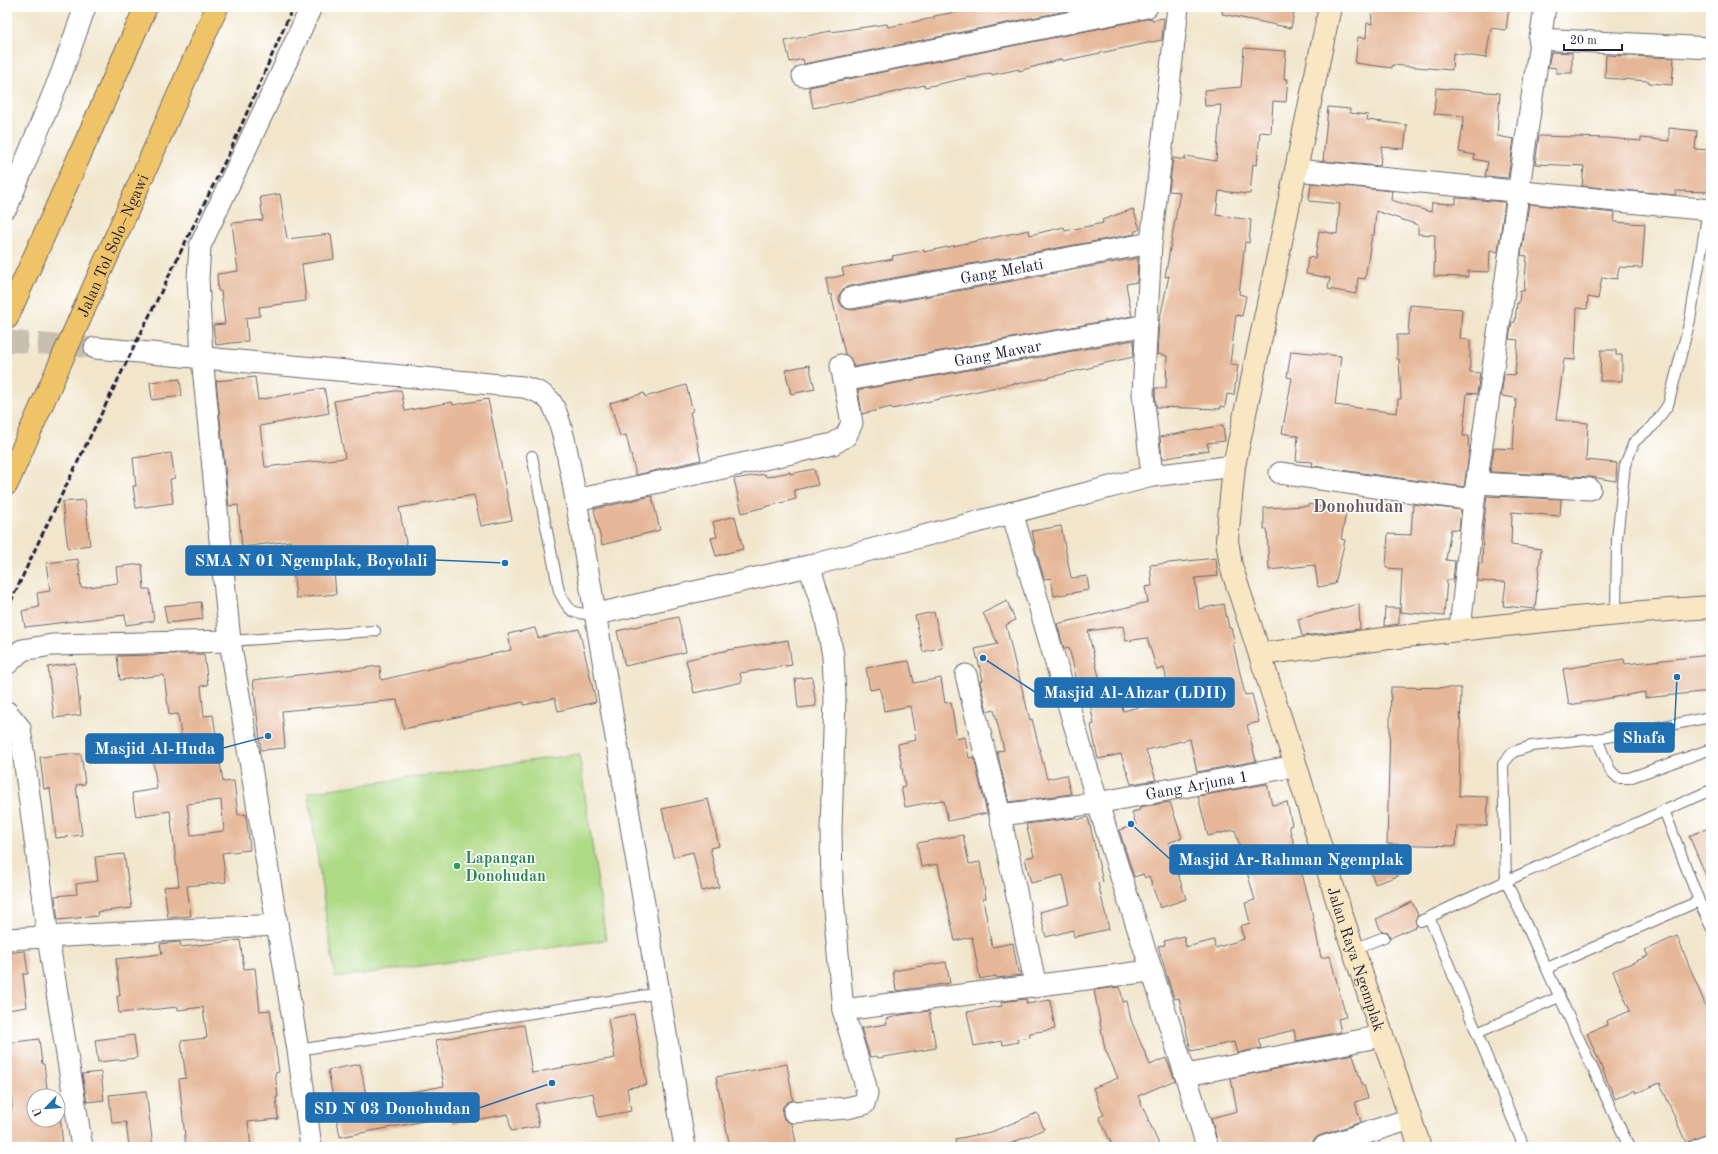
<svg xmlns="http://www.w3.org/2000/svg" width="1718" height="1154" font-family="'Old Standard TT',serif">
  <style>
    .green { fill: #aeda86; stroke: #687e60 }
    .building { fill: #e5b798; fill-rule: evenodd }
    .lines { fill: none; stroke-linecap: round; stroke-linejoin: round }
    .street-tunnel { stroke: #c8bfaf; stroke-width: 21; stroke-dasharray: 21 10; stroke-linecap: butt }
    .lane-casing { stroke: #6a676e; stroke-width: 12 }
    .street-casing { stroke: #6a676e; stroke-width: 23 }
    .secondary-casing { stroke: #6a676e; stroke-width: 24 }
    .highway-casing { stroke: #6a676e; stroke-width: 24 }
    .lane { stroke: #fff; stroke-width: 10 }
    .street { stroke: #fff; stroke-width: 21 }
    .secondary { stroke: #f9e7c3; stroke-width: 22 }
    .highway { stroke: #efc469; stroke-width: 22 }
    .rail { stroke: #22223b; stroke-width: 3; stroke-dasharray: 6 3; stroke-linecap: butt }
    .leisure-dot { fill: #2e9e5b; stroke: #fff; stroke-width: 1.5 }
    .labels { text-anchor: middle; stroke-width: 3; stroke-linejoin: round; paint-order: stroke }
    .street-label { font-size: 16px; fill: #22223b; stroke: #fff }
    .leisure-label { font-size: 16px; font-weight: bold; fill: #27864d; stroke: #fff; text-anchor: start }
    .quarter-label { font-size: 18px; font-weight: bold; fill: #66565c; stroke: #fff }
    .leader { fill: none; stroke: #1f6fb2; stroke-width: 1.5 }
    .callout-dot { fill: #1f6fb2; stroke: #fff; stroke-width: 1.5 }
    .callout { fill: #1f6fb2; stroke: #1f6fb2; stroke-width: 1.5 }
    .callout-label { font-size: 17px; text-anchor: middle; font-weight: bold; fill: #fff }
  </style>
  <rect width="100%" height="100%" fill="#fff"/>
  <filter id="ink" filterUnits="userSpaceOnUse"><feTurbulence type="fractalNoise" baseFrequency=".025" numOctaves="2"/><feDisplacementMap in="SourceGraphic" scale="8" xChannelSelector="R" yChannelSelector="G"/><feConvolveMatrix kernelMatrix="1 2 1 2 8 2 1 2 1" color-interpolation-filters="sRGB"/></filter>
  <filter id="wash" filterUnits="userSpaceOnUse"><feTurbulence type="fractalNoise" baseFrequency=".012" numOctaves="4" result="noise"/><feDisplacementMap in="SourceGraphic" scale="16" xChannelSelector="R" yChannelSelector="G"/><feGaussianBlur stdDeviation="0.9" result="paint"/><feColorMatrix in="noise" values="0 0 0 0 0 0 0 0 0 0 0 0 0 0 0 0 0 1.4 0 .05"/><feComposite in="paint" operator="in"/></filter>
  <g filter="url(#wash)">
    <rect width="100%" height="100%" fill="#f1e6cc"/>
    <path class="green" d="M579,754l27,186 -271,38 -27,-186z"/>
    <g id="blocks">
      <path class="building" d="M986,7h100l-282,57 -1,-5 -13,3 -5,-21 45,-10 1,1 56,-8 1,3 46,-9v-2z
        M1223,7h72l-4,21 -69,-14z
        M1371,7h138l-3,23 -15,-2 -5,30 -33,-5 -1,17 -60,-5v3l-37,-5 3,-26 8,1 1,-15 5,1z
        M1151,18l1,2 12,-2 -2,22 -100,21v-2l-43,12v-2l-27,6 -1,-2 -20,5v-1l-46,10 -1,-2 -44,11 -67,12 -4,-21z
        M1244,48l42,3 -2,28h4l-2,23 -13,-1 -2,32 -11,-1 -3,33 -4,-1 -3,30 -31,-3 -3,24 35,5 -2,23 -4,-1 -6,52 7,2 -4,20 -6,-1 -6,49 8,1 -4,30 -7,-1 -2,13 -5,-1 1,3 -65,-2 -1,-19h11l1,-32 -10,-2 2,-32 10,-46 -4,1 15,-85 -11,-1 4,-33 12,2v-4l31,5 5,-56 -16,1 -1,-16 37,-3z
        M1551,52l21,1v20h-16v-5l-8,-1z
        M1606,55l68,3 -2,27 -23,-2v-2l-44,-3z
        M1436,88l64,5 -3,43 17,3 -6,39 -23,-2 3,-14 -14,-3 1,-4 -16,-3 5,-36 -30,-2z
        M1328,107l22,2v4l18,2 -1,5 40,5 -3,24 -22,-2 -2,19 -57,-5z
        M1669,128l28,3 -2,18 16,1v42l-35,-1 -1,4 -93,-9 2,-20 -49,-2 4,-28 69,2 33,3v-3l28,3z
        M1311,183l81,8 -1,9 40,12 1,-9 24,1v-6l49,4 -7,50 -8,-2 -1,22 -21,-1v6l-34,-1 1,-41 -17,-1v-9l-42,-14 -2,24h-2l-7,44 -7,-1 -2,16 -28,-5 2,-11 -24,-4 2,-17 7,1 4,-27 18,3 3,-30 -31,-3z
        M280,194l7,45 44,-5 3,25 -32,5 4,37 -47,6 1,9 -14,2 2,23 -32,4 -3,-20 12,-1 -4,-33h-3l-1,-17 21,-3 -6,-48 31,-3 -3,-23z
        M1529,204l86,9 -1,9 31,2 -3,44 -23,-1 -2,12 -15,-2 -4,22 -10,-2 -1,12 -10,-1 -2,52 -11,-1 -8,61 32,3 -2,37 31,3 -1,18 -25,-4 -101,-5 4,-24 19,1 3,-51 -15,-2 3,-22 11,1 3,-35 -9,-1 3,-17h3l2,-19h2l1,-13 4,1 3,-35 -6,-1z
        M1133,209l7,20 -6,3 1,2 -286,52 -6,3 -3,5 -1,6 3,6 5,3 6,1 285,-52 -1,24 -11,2 6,32 -278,51 -4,-9 -5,-4 -14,-60 -2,1 -3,-16 18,-4 -2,-7 51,-9 -1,-3 32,-6v2l105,-22 1,5 34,-8 1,4 38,-8 -1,-3z
        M1410,305l52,4 -2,30 10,1v32l10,1 -3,21 -10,-1 -4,43h6l-1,10 2,1 -6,40 -152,-21 1,-4 -17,-1 2,-25 -16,-3 10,-55 -5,-1 4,-26 50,5 -6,49 62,8 1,-14h3l-2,-40h-2v-24h11z
        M1134,340l-1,17 -41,9 1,1 -51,12 -26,5v-1l-124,26 -1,-2 -29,7 -4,-24z
        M1601,350h15v5h6v26h-22z
        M809,365l6,24 -24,5 -6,-24z
        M255,377l3,23 66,-12 5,25 -69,13 5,41 80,-9 -11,-57 67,-11 4,21 47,-9 1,3 35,-6 24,121 -31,6 -7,-31 -75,13 9,44 -16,3v-2l-59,7 3,34 -40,4 -6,-57 -48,6 -4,-42 -9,1 -13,-125z
        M180,379l2,17 -30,4 -2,-18z
        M686,385l7,26 -3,1 11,48 -65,15 -10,-40 -6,1 -10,-33 34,-10 1,4z
        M1223,425l2,16 -18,2 2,7 -47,9 -2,-22z
        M171,453l4,25 -5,1 3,24 -37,5 -3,-22h3l-3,-28z
        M814,469l4,16 -24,5 2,9 -54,14 -8,-34 31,-5 1,3 24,-5v2z
        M652,496l8,34 -58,15 -8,-36z
        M1487,496l74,3 -1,17 -48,-4 -1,33 30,4 -6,60 -32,-3 3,-24 -29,-1 2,-18 3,1 1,-32z
        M85,500l5,45 -22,3 -6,-46z
        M1309,504l37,9 -5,26 4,1 -10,44 -17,3 -3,-22 -46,5 -2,-41h-3v-21l44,-2z
        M1413,504l48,6 -2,20 -8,-1 -5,31 9,1 -2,19h-6l-3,36 -44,-4 2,-43 -16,-1 2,-34 23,1z
        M735,516l8,33 -27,7 -5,-18 6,-1 -4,-15z
        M1061,526l10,52 16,-2 2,14 -35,6 -3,-18 -7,1 -8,-29 -4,-19z
        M1216,558l2,18 -23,2 4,31 25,-5 5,24h2l4,15h-2l12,52 7,-1 7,28 -12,3 9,36 -59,11 -7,-33 -44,11 10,30 -25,4 -10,-30 -23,5 -7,-34 3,-1 -6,-31 -10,2 -4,-14 3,-1 -8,-32 -5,1 -7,-25 91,-22 -3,-15 7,-1 -2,-21zM1123,626l3,15 21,-3 10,32 7,-2 7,31 -48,12 -4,-20 -16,3 -15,-63z
        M78,559l3,29 37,-5 -2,-16 26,-3 2,25h6l4,32 -28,4 -1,-10 -100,12 -3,-16 17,-4 -2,-14 13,-2 -4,-28z
        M1007,601l8,19 -9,5 11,47h1l12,48 2,-1 15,60 19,-4 5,19 -62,8 -12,-51 7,-1 -10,-40 -7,2 -7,-31 3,-1 -8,-31 23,-5 -15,-31z
        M201,602l2,17 -36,4 -3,-17z
        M1359,604l1,25 -58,7 -4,-17z
        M1385,608h14v16l-15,2z
        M934,612l8,35 -19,5 -8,-36z
        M678,617l8,35 -61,14 -8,-35z
        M535,628l3,10 41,-9 17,73 -38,9 -3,-13 -31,7 -1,-3 -119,27 -7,-29 -115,11 3,37 -24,2 -8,-70 127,-14 1,14 130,-30 -3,-16z
        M788,640l4,25 -52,8 2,9 -48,11 -8,-33 42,-10z
        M164,654h40l4,31 -7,1 3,30 9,-1 10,67 11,-1 4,34 8,-1 4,36 -28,3 4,29 -39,4 4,30 -23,2 -4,-31 15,-1 -9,-75 -34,5 -4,-23 25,-4 -6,-43 31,-4 -4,-28 -9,1 -5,-40 -44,5 -3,-24 34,-1v1zM221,800l3,31 -33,4 -4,-31z
        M1711,655v36l-66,7v-6l-76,13 -6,-36 61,-10 1,5z
        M909,661l5,22 27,-5 4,25 6,-1 6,37 8,-2 4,21 5,-1 13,56 -39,8 -4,-20 -2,1v-2l-37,7 -4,-20 4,-1 -7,-42 18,-4 -6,-34 -26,5 -4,-23 -10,2 -4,-22z
        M75,663l6,52 -27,3 -6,-51z
        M812,677l4,29 -18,2 -3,-29z
        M1391,687l70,1 -2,108 29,1 -1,29h-30l-1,20 -69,-2z
        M66,754h15l4,30 -9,1 6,50 -26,3 -6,-50 -6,1 -4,-32z
        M1267,784l5,21 15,-3 5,23 -3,1 22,81 10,51 9,-2 16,61 -8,2 3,13 -45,9 -2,-11 -36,9 3,9 -24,5 -3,-11 -43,9 -12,-53 -5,1 -16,-53 7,-1 -1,-4 20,-5 2,11 28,-7 1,8 29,-9 -4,-13 10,-3 -5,-20 10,-3 -20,-70 -27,6 -10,-40z
        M708,799l11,47 -9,2 9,39 -17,4 -9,-39 -20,5 -11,-48z
        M1170,802l12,36 -14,5 18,56 -26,9 -11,-32 -4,2 -2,-4 -9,3 -15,-47 17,-5 -4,-13 8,-2 -1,-3z
        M1088,817l15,65 -5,1 11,46 -35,8 -1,-7 -27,7 -6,-25 30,-8 -7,-29 -32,8 -6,-25 9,-2 -8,-32 50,-6 1,2z
        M1711,827v60l-22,-51z
        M963,835l6,29 11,-2 6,36 -3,1 9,48 21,-4 5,29h3v3l-24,3 -1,-2 -16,3 -8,-42 -17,4 -17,-77 -17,3 -4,-24z
        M124,854l8,54 -35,4 1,4 -40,4 -3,-24 22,-2 -1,-10 22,-3 -3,-24z
        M1394,862l4,14 -23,8 -5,-14z
        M1412,902l6,13 -3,5 2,6 -27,12 -2,-6 -7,-1 -5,-12z
        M1677,936l34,83v113l-25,11 -26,-60 -24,10 -1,-3 -20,9 -28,-66 20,-8 -1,-4 24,-10 -17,-40 35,-15 -3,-6z
        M240,940l4,29 11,-1 5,43 10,-1 9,62 -4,1 3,24h-2l2,22 -30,3 3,25h-65l-7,-68 7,-1 -5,-37 26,-3 -4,-31 -25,3v-3l-59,6 -2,-17h3l-4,-37 46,-5 -2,-10 20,-2 1,5z
        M25,951l3,23h-5l4,33 -20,3v-57z
        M946,962l4,21 -54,8 -3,-20z
        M1120,987l3,15 4,-1 4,19 19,45 16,-7 9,22 -37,16 22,51h-47l-14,-30 5,-2 -11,-27 25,-10 -13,-29 -11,-59z
        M1026,999l1,5 23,-4 5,29 -25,4v4l-13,2 1,3 -15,3 -1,-4 -28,5 -7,-34 35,-6 -1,-4z
        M929,1011l7,37 -58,10 -1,-2 -7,1 -9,-29 26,-4 -1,-5 15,-4z
        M634,1014l13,71 -20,3 4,23 -33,6 -5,-24 -58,11 4,22 -28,5 -3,-17 -55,10 -2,-8 -111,21 -12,-67 32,-6 7,36 77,-14 -8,-46 88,-15 8,48 83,-15 -7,-39z
        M134,1035l3,23 -39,4 -3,-22z
        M39,1039l3,25h2l4,32h-14v24h24l1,-17 4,44h-56v-38l5,-1 -4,-40h1l-2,-25z
        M1353,1054l9,31h2l4,13 -13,4 6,20 -42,14 -5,3 -3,8h-92l-8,-29 26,-7 -6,-33z
        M787,1064l6,36 -5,2 -5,4 -1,7 2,6 8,5 5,23h-67l-14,-70z
        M101,1072l3,28 -17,2 -5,-28z
        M146,1091l7,56h-24l-3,-25 -14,1 -3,-28z
        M1037,1113l7,16 -41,18h-47l-1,-8 36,-7z"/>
    </g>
  </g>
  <g filter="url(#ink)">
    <use href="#blocks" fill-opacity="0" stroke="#6a676e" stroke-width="1"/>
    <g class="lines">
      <path class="street-tunnel" d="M7,341l88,7"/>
      <defs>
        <path id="lane" d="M532,456l27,135c11,23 13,23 38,23
          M1616,613l1,-74 8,-74 9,-23 19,-16 15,-21 22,-85 18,-110
          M230,641l145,-10
          M1597,739l13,31 8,8h11l82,-29
          M1664,810l35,91 12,26
          M1429,917l95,230
          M1421,921l85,-40 205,-91
          M1354,949l30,-12
          M1547,968l152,-67
          M1477,1033l82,-36
          M298,1050l362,-57
          M1629,1147l-123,-266 -3,-117 10,-12 18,-6 66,-7 114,-22
          M1691,1147l20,-9"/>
        <g id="street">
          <path d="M311,7l-36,80 -75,159 -2,32 4,79 28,284 68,409 13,97"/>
          <path d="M1539,39l172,9"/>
          <path d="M803,76l344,-69"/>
          <path d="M1296,170l415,40"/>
          <path d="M7,207l55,-135 23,-65"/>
          <path id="s1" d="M851,298l300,-55"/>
          <path d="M95,348l428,39c10,3 19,5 27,14 12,14 22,77 26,99l109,647"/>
          <path id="s2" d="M848,380l299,-55"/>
          <path d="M1280,473l95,14 99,13"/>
          <path d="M1152,476l-9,-82 8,-151 27,-236"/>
          <path d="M1477,483l113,6"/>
          <path d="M576,500l257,-56 13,-8 6,-13 -11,-58"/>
          <path d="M1012,512c34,117 67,233 104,349 30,95 64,190 91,286"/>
          <path d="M809,566l16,49 8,40 2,42 -4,133 1,56 11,124 307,-39"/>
          <path d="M597,614l212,-48 343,-90 82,-10"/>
          <path d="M1460,629l14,-129 71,-493"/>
          <path d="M7,664l15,-14 30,-5 178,-4"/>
          <path d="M966,675l34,140 36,172"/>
          <path d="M7,712l13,16 28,210 34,209"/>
          <path id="s3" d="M1000,815l97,-12 199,-37"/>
          <path d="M7,939l270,-14"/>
          <path d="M1187,1075l195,-39"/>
          <path d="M794,1112l53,-4 17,-4 3,-10 -2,-11 -22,-73"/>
          <path d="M1323,1147l87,-28"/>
        </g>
        <g id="secondary">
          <path id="s4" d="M1330,7l-96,459 -7,74 4,26 65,200 44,144 80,237"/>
          <path d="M1261,654c150,-19 299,-37 450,-47"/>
        </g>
        <g id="highway">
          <path d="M7,318l139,-311"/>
          <path id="s5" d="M7,484l210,-477"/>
        </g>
      </defs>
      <use href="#lane" class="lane-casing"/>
      <use href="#street" class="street-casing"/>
      <use href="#secondary" class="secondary-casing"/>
      <use href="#highway" class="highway-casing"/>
      <use href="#lane" class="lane"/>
      <use href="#street" class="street"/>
      <use href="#secondary" class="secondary"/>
      <use href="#highway" class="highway"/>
      <path class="rail" d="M7,610l32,-69 192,-392 62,-142"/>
    </g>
  </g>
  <circle class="leisure-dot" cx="457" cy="866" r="4"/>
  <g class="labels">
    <g class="street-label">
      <text dy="6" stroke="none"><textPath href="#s5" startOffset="261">Jalan Tol Solo–Ngawi</textPath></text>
      <text dy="6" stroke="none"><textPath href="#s1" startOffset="153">Gang Melati</textPath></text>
      <text dy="6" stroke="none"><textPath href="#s2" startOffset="152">Gang Mawar</textPath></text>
      <text dy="6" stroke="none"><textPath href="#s3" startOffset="199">Gang Arjuna 1</textPath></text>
      <text dy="6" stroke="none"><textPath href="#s4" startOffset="982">Jalan Raya Ngemplak</textPath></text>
    </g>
    <g class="leisure-label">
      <text x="465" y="863">Lapangan<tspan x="465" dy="18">Donohudan</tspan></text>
    </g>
    <g class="quarter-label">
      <text x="1358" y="512">Donohudan</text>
    </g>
  </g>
  <path class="leader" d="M505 563L435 560M983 658L1035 692M1677 677L1674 737M268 736L223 748M1131 824L1170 859M552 1083L479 1108"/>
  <g class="callout-dot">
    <circle cx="505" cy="563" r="4"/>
    <circle cx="983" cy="658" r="4"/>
    <circle cx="1677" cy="677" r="4"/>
    <circle cx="268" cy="736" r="4"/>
    <circle cx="1131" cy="824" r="4"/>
    <circle cx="552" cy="1083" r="4"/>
  </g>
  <g class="callout">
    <rect x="186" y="546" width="249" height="29" rx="4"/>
    <rect x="1035" y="678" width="199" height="29" rx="4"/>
    <rect x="1615" y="723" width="59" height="29" rx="4"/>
    <rect x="86" y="734" width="137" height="29" rx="4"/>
    <rect x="1170" y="845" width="241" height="29" rx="4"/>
    <rect x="306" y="1093" width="173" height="29" rx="4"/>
  </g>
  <g class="callout-label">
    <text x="311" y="566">SMA N 01 Ngemplak, Boyolali</text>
    <text x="1135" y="698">Masjid Al-Ahzar (LDII)</text>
    <text x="1644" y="743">Shafa</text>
    <text x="155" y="754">Masjid Al-Huda</text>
    <text x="1291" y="865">Masjid Ar-Rahman Ngemplak</text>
    <text x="392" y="1114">SD N 03 Donohudan</text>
  </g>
  <rect width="1718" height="1154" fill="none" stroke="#fff" stroke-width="24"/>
  <g transform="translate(46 1108) rotate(245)"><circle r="19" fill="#ffffff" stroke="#a7a7b1"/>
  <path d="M0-3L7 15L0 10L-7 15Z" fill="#1f6fb2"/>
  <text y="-6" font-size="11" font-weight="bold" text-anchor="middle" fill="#22223b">U</text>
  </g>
  <path d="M1564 44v6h58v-6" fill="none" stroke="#22223b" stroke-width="2"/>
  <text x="1570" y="44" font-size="12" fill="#22223b" stroke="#ffffff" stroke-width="3" paint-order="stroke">20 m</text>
</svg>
